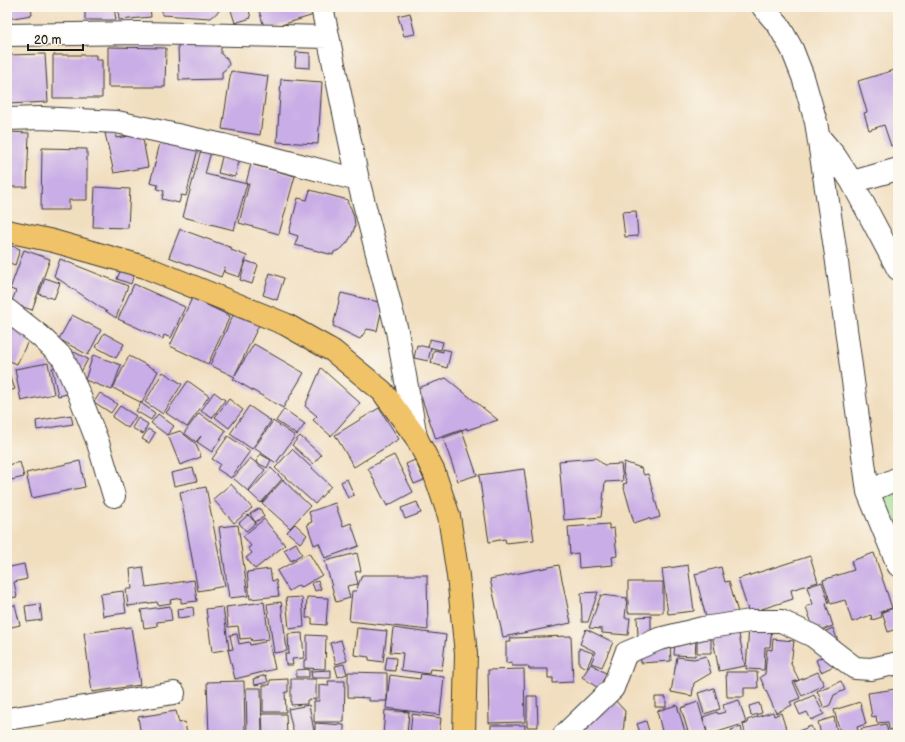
<svg xmlns="http://www.w3.org/2000/svg" width="905" height="742" font-family="'Balsamiq Sans',sans-serif">
  <style>
    .green { fill: #9ddc91; stroke: #5c7c56 }
    .building { fill: #c9ade6 }
    .lines { fill: none; stroke-linecap: round; stroke-linejoin: round }
    .minor-casing { stroke: #3c3934; stroke-width: 24 }
    .major-casing { stroke: #3c3934; stroke-width: 24 }
    .minor { stroke: #fff; stroke-width: 22 }
    .major { stroke: #f0c369; stroke-width: 22 }
  </style>
  <rect width="100%" height="100%" fill="#fbf7ec"/>
  <filter id="ink" filterUnits="userSpaceOnUse"><feTurbulence type="fractalNoise" baseFrequency=".025" numOctaves="2"/><feDisplacementMap in="SourceGraphic" scale="8" xChannelSelector="R" yChannelSelector="G"/><feConvolveMatrix kernelMatrix="1 2 1 2 8 2 1 2 1" color-interpolation-filters="sRGB"/></filter>
  <filter id="wash" filterUnits="userSpaceOnUse"><feTurbulence type="fractalNoise" baseFrequency=".012" numOctaves="4" result="noise"/><feDisplacementMap in="SourceGraphic" scale="16" xChannelSelector="R" yChannelSelector="G"/><feGaussianBlur stdDeviation="0.9" result="paint"/><feColorMatrix in="noise" values="0 0 0 0 0 0 0 0 0 0 0 0 0 0 0 0 0 1.4 0 .05"/><feComposite in="paint" operator="in"/></filter>
  <g filter="url(#wash)">
    <rect width="100%" height="100%" fill="#f1debf"/>
    <path class="green" d="M898,491v55l-20,-49z"/>
    <g id="blocks">
      <path class="building" d="M7,7h24l1,8 -25,4z
        M85,7h29l2,13h-31z
        M118,7h32l1,10 -32,3z
        M162,7h57l1,3 -9,8 -49,-3z
        M230,7h18l3,11 -16,5z
        M258,7h57l2,7 -52,16z
        M410,13l5,21 -11,2 -6,-20z
        M217,43v3h4v8l6,5 2,5 -2,4 -5,4v7l-43,1 -1,-36z
        M108,47l58,1 -1,39h-57z
        M296,52l14,1v15l-15,-1z
        M45,54l3,48 -41,2v-49z
        M53,55h43v5h6v38h-49z
        M898,69v75l-7,2 -7,-21 -15,5 -5,-17 3,-1 -9,-31z
        M231,71l37,5 -8,59 -38,-6z
        M281,79l41,3 -4,62 -41,-2z
        M115,131l1,7 26,-4 6,33 -34,6 -9,-40z
        M7,132l22,1 -2,54h-20z
        M161,139l37,10 -12,47 -5,-1 -2,8 -17,-4 2,-8 -7,-2 1,-4 -8,-2z
        M202,146l10,2 -7,26 42,10 -13,46 -51,-13z
        M42,148l45,1v51h-18v10h-28z
        M223,153l17,5 -5,19 -17,-4z
        M251,164l44,12 -16,58 -40,-11 10,-39 -3,-1z
        M95,187l35,2 -2,39 -35,-1z
        M310,190l38,10 -1,2 4,6 3,9 1,9 -3,9 -5,8 -6,6 -7,3 -1,3 -38,-10 3,-9 -9,-3 9,-35 9,2z
        M636,211l2,25 -13,1 -3,-25z
        M180,229l52,19 -1,2 16,6 -8,21 -15,-5 1,-5 -4,10 -52,-20z
        M7,244l13,5 -5,16 -8,-3z
        M24,250l26,9 -18,51 -21,-7 5,-12 -6,-2z
        M60,259l68,27 -12,32 -62,-42z
        M246,261l12,4 -6,19 -12,-4z
        M121,269l13,5 -3,10 -14,-5z
        M270,273l14,5 -7,22 -14,-5z
        M45,278l15,5 -6,16 -15,-5z
        M134,284l51,23 -14,31 -7,-3 -1,4 -45,-20z
        M341,293l42,10 -6,28 -10,-2 -7,10 -27,-13z
        M192,298l38,18 -22,48 -38,-18z
        M234,313l25,12 -24,50 19,-31 50,29 -21,35 -50,-29 2,-2 -25,-12z
        M72,315l29,15 -13,25 -29,-16z
        M9,324l22,11 -14,29 -10,-4v-33z
        M104,333l20,11 -8,14 -20,-11z
        M430,339l13,3 -2,8 -13,-3z
        M417,345l14,3 -3,13 -14,-3z
        M443,349l8,2 -4,17 -16,-5 3,-13 9,2z
        M74,352l14,7 -8,15 -11,-13z
        M93,355l28,10 -9,25 -27,-10z
        M129,356l29,15 -16,32 -29,-15z
        M48,363l6,31 -33,7 -6,-32z
        M64,366l8,27 -14,3 -6,-28z
        M321,368l39,35 -29,33 -18,-16 4,-4 -12,-10z
        M163,372l19,12 -19,30 -18,-12z
        M7,373h2l6,16 -8,3z
        M446,378l52,42 -31,10v-2l-31,11 -18,-51z
        M188,381l21,15 -22,31 -21,-14z
        M214,392l11,8 -13,18 -11,-7z
        M100,393l17,11 -6,9 -17,-11z
        M229,399l14,11 -14,18 -14,-11z
        M141,403l14,10 -4,7 -15,-9z
        M120,406l16,10 -8,12 -16,-11z
        M249,406l22,15 -19,28 -22,-15z
        M379,408l20,31 -45,28 -19,-32z
        M284,409l21,15 -8,11 -21,-14z
        M199,413l12,9 1,-1 14,10 -14,21 -15,-10 4,-6 -5,6 -12,-9z
        M158,414l16,12 -7,9 -16,-12z
        M71,415l2,9 -36,6 -1,-9z
        M138,418l10,6 -5,10 -11,-6z
        M273,421l22,15 -19,27 -22,-15z
        M148,429l7,4 -6,10 -7,-4z
        M180,431l16,13 5,13 -21,8 -12,-30z
        M462,431l15,44 -19,6 -15,-43z
        M228,436l22,15 -19,27 -14,-9 3,-5 -8,-5z
        M300,436l21,19 -8,9 -21,-19z
        M292,449l39,37 -16,18 -40,-36z
        M260,454l11,6 -4,8 -11,-6z
        M394,455l19,37 -26,14 -19,-38z
        M250,458l15,12 -17,21 -15,-13z
        M596,458l8,7 17,-1 2,17 -18,1 -4,35 -37,3 -5,-59z
        M415,460l9,20 -10,4 -8,-20z
        M80,461l5,26 -53,11 -6,-25z
        M20,462l4,15 -17,4v-16z
        M624,462l17,6 3,7 4,-1 12,43 -10,3 -1,-2 -15,5 -11,-39 4,-1 -4,-11z
        M193,468l4,13 -23,5 -3,-13z
        M271,468l11,11 -21,24 -12,-11z
        M524,469l10,71 -28,3 -1,-4 -16,3 -10,-67z
        M347,479l7,16 -6,3 -7,-16z
        M283,480l27,26 -20,22 -28,-25z
        M231,484l21,24 -18,15 -21,-24z
        M206,487l19,99 -27,5 -18,-99z
        M417,502l4,11 -16,6 -4,-11z
        M335,503l8,23 8,-3 8,23 -34,12 -6,-15 -5,2 -7,-21 5,-2 -3,-10z
        M260,508l4,9 -9,5 -5,-8z
        M248,515l8,8 -10,8 -7,-8z
        M264,519l21,26 -30,24 -9,-11 6,-5 -4,-5 3,-2 -8,-10z
        M295,524l12,11 -7,8 -13,-11z
        M609,524v5l5,-1 3,28 -5,1 1,8 -34,3 -1,-15 -8,1 -2,-27z
        M238,525l10,71 -19,2 -10,-71z
        M296,543l6,11 -11,7 -7,-11z
        M309,553l13,22 -22,13 -1,-3 -10,6 -12,-20z
        M357,553l4,18 -6,1 3,12 -11,2 3,12 -14,4 -11,-41z
        M874,553l18,55 -12,4 2,5 -10,3 -1,-5 -19,7 -7,-22 -14,4 -8,-24 31,-10 -3,-9z
        M7,555l3,12 14,-3 3,15 -13,3 3,15 -8,1 1,8 5,-1 5,20 -13,3z
        M810,556l8,26 -27,8 2,9 -44,14 -11,-34z
        M559,565l12,58 -68,14 -13,-58z
        M688,565l6,46 -26,3 -6,-45z
        M143,567l3,20 48,-7 3,21 -16,2v-5l-11,2 1,3 -13,2 -1,-3 -29,4 -2,-17h6l-2,-20z
        M721,567l4,15 4,-1 10,35 -31,9 -13,-51z
        M270,569l2,12 4,-1 3,16 -29,3 -3,-27z
        M362,575h65l1,55 -79,-9 3,-30h4z
        M318,581l3,8 -6,2 -3,-8z
        M628,582h35v31h-35z
        M822,582l7,21 -3,1 7,22 -18,6 -9,-25 7,-3 -6,-17z
        M123,591l3,22 -23,3 -3,-22z
        M598,592l-10,30h-6l-1,-29z
        M601,595l26,3 -2,20h5l-2,17 -26,-2v-4l-13,-1z
        M302,597l2,30 -15,2 -3,-31z
        M307,597l21,1 -2,27 -14,-1v-6h-6z
        M264,602l5,37 -17,2 -1,-3 -11,1 -2,-13 -10,1 -2,-20z
        M281,602l6,49 -13,2 -7,-49z
        M40,604l2,16 -15,2 -2,-16z
        M170,606l2,14 -15,2v4l-13,2 -3,-18z
        M193,607l1,9 -16,2 -1,-9z
        M223,607l6,42 -17,3 -6,-43z
        M894,608l4,11v9l-10,4 -6,-20z
        M651,616v20h-13l-1,-19z
        M749,626l23,2 -2,19h-5l-1,23 -18,-1z
        M131,627l9,58 -48,7 -8,-59z
        M357,628l30,3 -4,31 -14,-2v-3l-15,-2z
        M393,628l53,7 -4,35 -12,-1 -1,5 -28,-4 2,-17 -13,-1z
        M833,628l6,16 -7,2 -6,-15z
        M586,629l27,13 -11,25 -11,-4 5,-11 -16,-8z
        M738,629l7,37 -26,5 -7,-37z
        M302,633l2,25 -12,1 1,6h-7l-1,-11h4l-1,-20z
        M237,634l2,10 10,-2 1,3 19,-4 6,28 -40,10 -7,-29 5,-1 -3,-14z
        M307,635l19,1 -1,33 -21,-1v-8h3z
        M571,636l2,46 -20,1v-5h-5v-9h-19l-1,-3h-16v-4l-6,1v-21h5l-1,-4z
        M675,639l21,1 -1,16 -21,-1z
        M697,639h14v14h-14z
        M773,639l21,2 -3,23 8,16 -6,2 7,16 -10,4 2,3 -16,8 -16,-36 5,-3 2,-25 5,1z
        M341,640l6,21 -11,3 -6,-21z
        M670,643l1,18 -30,2 -1,-13z
        M579,648l14,5 -6,15 -8,-4z
        M831,653l5,12 -15,7 -5,-12z
        M706,656l5,17 -17,10 -2,13 -21,-4 6,-35 17,2z
        M387,657l9,1 -1,13 -10,-1z
        M344,664l3,10 -9,3 -3,-11z
        M591,664l16,10 -9,14 -16,-11z
        M309,669v8h-13v-7z
        M524,669l1,53 -36,1 -1,-53z
        M331,670v8h-19l-1,-7z
        M348,672l39,1v28h-18v-3l-21,-1z
        M726,672h31l1,16h-14v9h-17z
        M818,672l6,13 -22,11 -7,-14z
        M421,674l23,3 -4,38 -54,-7 4,-33 30,4z
        M266,675l2,7 -13,3 -2,-6z
        M288,679v13h-3l1,20h-23v-27h7v-5z
        M291,679h25v20l-9,1v4l-16,1z
        M244,681l1,54h-36l-2,-53z
        M328,681h17l-1,41h-30v-21h5v-16l10,1z
        M841,681l4,9 -11,5 -4,10 -6,3 -7,-17z
        M246,688h15l1,46h-15z
        M714,688l6,21 -16,5 -6,-21z
        M896,689l2,18v22l-9,1 -1,-8 -11,1 -1,-7 -4,1 -4,-24z
        M814,695l10,19 -13,6 -4,-8 -7,3 -5,-11z
        M527,696h10l1,31h-11z
        M611,696l14,15 -2,24h-53z
        M655,697h11v10h-11z
        M739,700l7,23 -38,12 -5,-18 14,-5 1,2 7,-2 -2,-7z
        M698,702l9,31 -5,2h-13l-8,-27z
        M860,702l6,22 -9,3 2,8h-18l-7,-25z
        M759,703l3,10 -11,3 -2,-10z
        M309,705l5,26 -20,4 -6,-26z
        M677,705l9,30h-23l-6,-24z
        M385,710l24,2 -2,23h-24z
        M176,711l3,12 6,-1 2,13h-46l-3,-18z
        M773,712l1,4 7,-3 6,19 -9,3h-32l-3,-10 5,-2 -1,-3z
        M262,714h24l1,21h-24z
        M412,714l29,4 -2,17h-29z
        M834,717l3,14 -16,4 -3,-13z
        M646,721l4,14h-9l-4,-11z
        M315,723l29,2v10h-35l6,-2z
        M886,724l2,9 10,-2v4h-36l-1,-6z
        M491,725h34v10h-34z
        M811,726l4,9h-26z
        M741,727l2,8h-10l-2,-5z"/>
    </g>
  </g>
  <g filter="url(#ink)">
    <use href="#blocks" fill-opacity="0" stroke="#3c3934" stroke-width="1"/>
    <g class="lines">
      <defs>
        <path id="minor" d="M322,7l36,173 39,151 19,106
          M763,7l16,19 13,23 11,28 13,45 20,133 32,237 30,73
          M7,35l132,-2 189,4
          M7,119l34,-1 76,4 106,23 135,35
          M819,137l16,19 17,26 46,87
          M852,182l46,-13
          M7,310l33,26 23,22 16,36 19,49 16,53
          M868,492l30,-14
          M7,719l167,-26
          M564,735l49,-47 13,-35 33,-14 44,-11 48,-7h30l32,15 42,32 16,1 27,-6"/>
        <path id="major" d="M7,231l46,10 92,26 140,57 48,27 49,40 34,46 18,35 15,44 9,60 8,78 -2,81"/>
      </defs>
      <use href="#minor" class="minor-casing"/>
      <use href="#major" class="major-casing"/>
      <use href="#minor" class="minor"/>
      <use href="#major" class="major"/>
    </g>
  </g>
  <rect width="905" height="742" fill="none" stroke="#fbf7ec" stroke-width="24"/>
  <path d="M28 44v6h55v-6" fill="none" stroke="#1c1c1c" stroke-width="2"/>
  <text x="34" y="44" font-size="12" fill="#1c1c1c" stroke="#fbf7ec" stroke-width="3" paint-order="stroke">20 m</text>
</svg>
